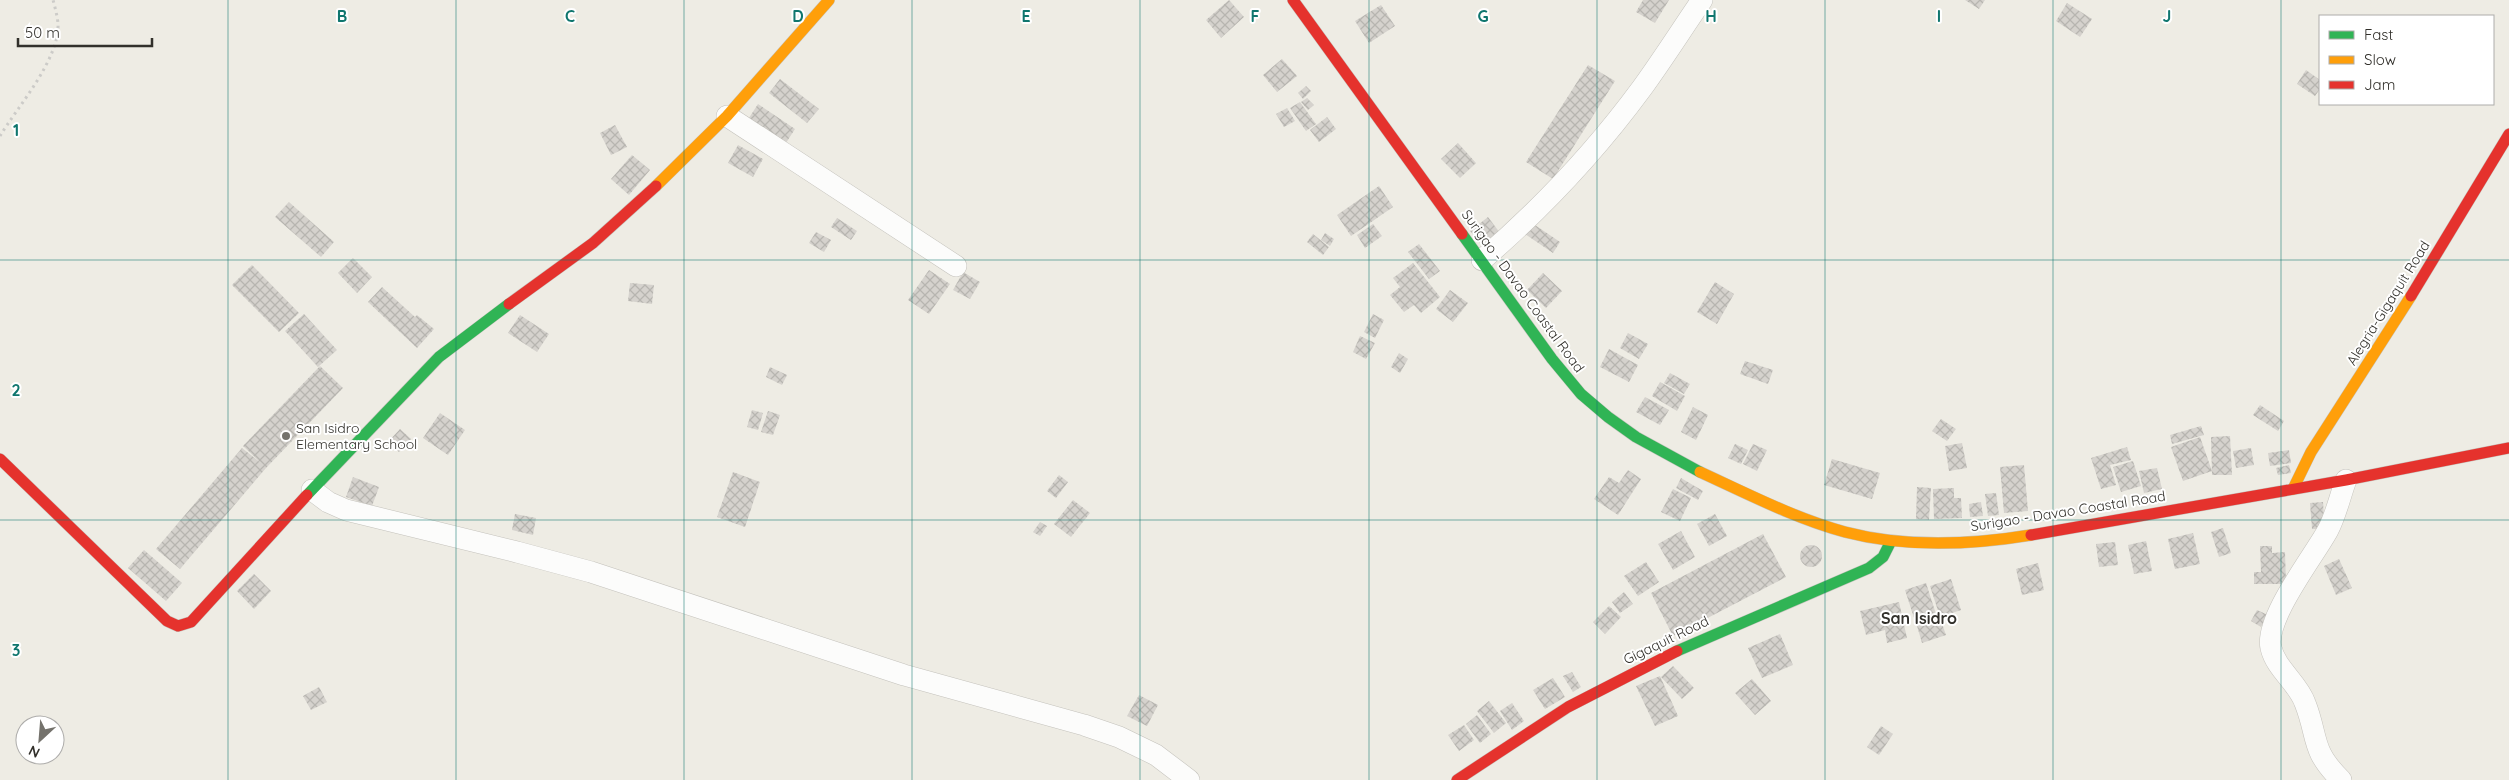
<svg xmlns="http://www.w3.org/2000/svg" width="2509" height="780" font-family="Quicksand,sans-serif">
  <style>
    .building { fill: url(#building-cross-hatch) }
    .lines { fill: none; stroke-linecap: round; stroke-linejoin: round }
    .street-casing { stroke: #c4c2bc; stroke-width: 22 }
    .fast-casing { stroke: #c4c2bc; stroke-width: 12 }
    .slow-casing { stroke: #c4c2bc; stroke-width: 12 }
    .jam-casing { stroke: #c4c2bc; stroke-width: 12 }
    .path { stroke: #cccbc8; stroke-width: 3; stroke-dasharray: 2.5 4; stroke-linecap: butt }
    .street { stroke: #fcfcfb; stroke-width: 21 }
    .fast { stroke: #30b455; stroke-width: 11 }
    .slow { stroke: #ff9f0a; stroke-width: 11 }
    .jam { stroke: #e5322d; stroke-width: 11 }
    .grid { fill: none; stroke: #0f766e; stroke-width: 1; stroke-opacity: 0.55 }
    .poi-dot { fill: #74726c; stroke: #fff; stroke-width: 2 }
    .labels { text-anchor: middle; stroke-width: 4; stroke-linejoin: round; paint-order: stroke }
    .street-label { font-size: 14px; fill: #32302b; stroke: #fff }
    .poi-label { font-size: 14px; fill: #32302b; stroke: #fff; text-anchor: start }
    .quarter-label { font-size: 16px; font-weight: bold; fill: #32302b; stroke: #fff }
    .grid-label { font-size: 16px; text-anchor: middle; font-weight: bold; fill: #0f766e; stroke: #fff; stroke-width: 4; stroke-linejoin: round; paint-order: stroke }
  </style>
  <defs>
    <pattern id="building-cross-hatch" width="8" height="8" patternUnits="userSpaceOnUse" patternTransform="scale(1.25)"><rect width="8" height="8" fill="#d5d2cd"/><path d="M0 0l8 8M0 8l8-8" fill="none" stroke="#b7b5b0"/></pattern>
  </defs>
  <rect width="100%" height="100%" fill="#eeece4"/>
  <path class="building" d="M1229,0l15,17 -23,21 -15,-18z
    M1643,0h26l-14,23 -19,-11z
    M1965,0h20l-6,9z
    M2067,3l25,16 -12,18 -24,-16z
    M1381,5l14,21 -26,17 -14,-22z
    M1282,59l15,17 -20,16 -14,-17z
    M1588,65l27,16 -62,98 -27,-17z
    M2306,70l14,10v9l-5,7 -18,-12z
    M780,79l39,30 -12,14 -38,-30z
    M1306,86l5,5 -8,8 -5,-6z
    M1307,98l7,7 -6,5 -7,-8z
    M1300,102l16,22 -10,7 -16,-23z
    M758,104l37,25 -11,17 -37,-25z
    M1287,108l8,13 -11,6 -8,-13z
    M1327,117l9,12 -17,13 -9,-12z
    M615,125l12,22 -16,8 -11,-22z
    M1458,143l18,20 -16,15 -19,-19z
    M738,145l25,14 -10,18 -25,-14z
    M632,155l18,15 -21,25 -18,-16z
    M1379,186l14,21 -42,29 -14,-21z
    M289,202l45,40 -13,15 -46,-40z
    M1488,217l12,16 -17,14 -13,-16z
    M837,218l20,13 -6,9 -20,-13z
    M1532,223l28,19 -7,11 -28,-19z
    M1373,224l9,12 -17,12 -8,-13z
    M816,232l15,8 -7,12 -15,-9z
    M1325,233l9,6 -4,7 -9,-6z
    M1313,234l16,13 -6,8 -16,-13z
    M1419,244l21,27 -11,8 -21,-27z
    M353,258l19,19 -15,16 -19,-20z
    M1413,263l27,34 -19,16 -7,-8 -10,7 -14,-17 10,-8 -7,-9z
    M252,265l47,48 -20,19 -47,-47z
    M929,270l21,14 -21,30 -21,-14z
    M963,272l17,10 -10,17 -17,-9z
    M1543,273l19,18 -16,17 -19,-18z
    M1715,282l19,12 -17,30 -20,-12z
    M630,283l24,2 -2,19 -24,-3z
    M382,287l33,30 2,-2 17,14 -17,19 -49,-46z
    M1450,290l18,13 -15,19 -17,-13z
    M304,314l33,36 -19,17 -33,-36z
    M1373,314l11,6 -9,18 -11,-6z
    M520,315l29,19 -12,18 -29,-19z
    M1628,333l20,11 -9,15 -19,-11z
    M1360,336l15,7 -9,16 -13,-7z
    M1609,349l29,16 -9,17 -29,-15z
    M1399,353l9,6 -8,14 -9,-6z
    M1745,361l28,9 -5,14 -28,-10z
    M320,366l23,22 -77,80 -86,101 -24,-20 86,-101 19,15 -18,-17z
    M770,367l17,8 -5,10 -16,-8z
    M1670,373l20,11 -6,10 -20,-11z
    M1660,382l25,14 -8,15 -25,-15z
    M1645,397l24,13 -9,15 -24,-13z
    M2260,405l24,16 -6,10 -25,-16z
    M1693,407l15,8 -12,25 -15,-8z
    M752,410l11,3 -5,17 -11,-3z
    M768,411l12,4 -7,20 -12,-3z
    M440,413l25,17 -17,25 -25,-17z
    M1941,419l15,10 -9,12 -15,-10z
    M2201,426l3,9 -32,9 -2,-9z
    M400,429l11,10 -12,13 -11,-10z
    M2230,436l2,39h-20l-1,-38z
    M2200,437l12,34 -29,10 -12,-34z
    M1962,443l5,25 -18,3 -4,-25z
    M1735,444l13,6 -7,14 -13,-6z
    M1753,444l14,6 -10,21 -14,-7z
    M2127,447l4,13 -21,5 6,20 -15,4 -10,-31z
    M2251,448l3,17 -18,3 -3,-17z
    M2289,450l2,13 -21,3 -2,-13z
    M1832,459l48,14 -8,26 -48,-14z
    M2133,461l8,25 -20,6 -8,-25z
    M2024,465l4,46 -24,2 -4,-46z
    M2289,465l2,8 -13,2 -2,-7z
    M2157,468l5,21 -18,4 -5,-22z
    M1628,470l13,9 -23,36 -24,-16 15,-22 10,6z
    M733,472l27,10 -15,45 -28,-10z
    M1059,475l9,7 -12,16 -9,-7z
    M353,477l26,10 -7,19 -26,-9z
    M1681,478l22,13 -5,9 -22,-12z
    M1917,487l14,1 -2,32 -13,-1z
    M1954,488v10h7l1,20 -28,1 -1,-30z
    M1673,489l18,9 -11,23 -19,-9z
    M1996,493l3,22 -11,1 -3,-22z
    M1073,500l17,13 -19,24 -17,-13z
    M1981,502l2,14 -13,1 -1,-13z
    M2323,502l2,27h-13l-2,-26z
    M515,514l21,4 -3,17 -21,-5z
    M1715,514l12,22 -18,10 -12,-22z
    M1040,522l7,4 -7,10 -7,-4z
    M2223,528l8,25 -12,4 -8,-25z
    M1681,531l14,26 -22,13 -15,-26z
    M2193,533l7,31 -25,5 -7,-30z
    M1763,534l23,43 -113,59 -22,-43z
    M2146,541l6,30 -18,3 -6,-29z
    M2115,542l3,23 -19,2 -3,-23z
    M1800 556a11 11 0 1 1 22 0a11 11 0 1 1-22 0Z
    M2260,546h12v7l13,-1 1,32h-32v-12h7z
    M144,550l38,33 -16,18 -38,-33z
    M2339,559l13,29 -16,7 -12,-29z
    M1646,562l13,20 -21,14 -14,-20z
    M2038,563l6,27 -22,5 -6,-26z
    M254,574l17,17 -17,18 -17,-18z
    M1951,579l10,31 -21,7 -10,-31z
    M1926,583l10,31 -21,7 -10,-31z
    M1624,592l9,12 -13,9 -8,-11z
    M1899,602l8,36 -20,5 -2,-13 -19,5 -6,-24z
    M1609,606l12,11 -16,17 -12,-12z
    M2257,610l11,5 -7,12 -10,-6z
    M1940,618l6,17 -24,8 -5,-17z
    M1780,634l13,31 -31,13 -14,-30z
    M1673,666l21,22 -12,11 -21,-22z
    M1572,672l9,15 -8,5 -10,-16z
    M1660,676l18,40 -23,10 -19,-40z
    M1553,678l12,19 -20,12 -12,-19z
    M1752,679l19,22 -16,14 -20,-22z
    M319,687l8,15 -16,8 -8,-14z
    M1139,695l19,10 -11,21 -20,-10z
    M1489,701l17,22 -12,10 -17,-22z
    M1512,703l12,18 -12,9 -12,-19z
    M1477,715l14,19 -11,9 -14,-19z
    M1464,725l10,15 -15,11 -11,-16z
    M1881,726l12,8 -14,21 -12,-8z"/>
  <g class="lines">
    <defs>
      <path id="street" d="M727,116l229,150
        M1482,260c59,-51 113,-108 160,-172 21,-29 40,-59 60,-88
        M312,490l16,12 18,8 171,42 74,20 313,103 180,50 35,12 37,18 33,25
        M2341,780c-31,-31 -22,-41 -36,-77 -7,-20 -29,-34 -34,-55 -7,-29 43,-92 57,-118 8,-15 12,-34 18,-50"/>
      <path id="fast" d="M1462,234l90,125 29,35 27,23 28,20 64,35
        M307,495l132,-138 70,-53
        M1677,651l192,-83 14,-11 8,-16"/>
      <path id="slow" d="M656,186l71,-70 102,-116
        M1700,472c48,22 94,46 145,60 61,16 125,13 186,3
        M2293,489l18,-37 100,-156"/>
      <path id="jam" d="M1293,0l169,234
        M2411,296l98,-162
        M509,304l84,-61 63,-57
        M0,459l167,162 11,5 13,-4 116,-127
        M2031,535l315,-55 163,-32
        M1457,780l111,-73 109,-56"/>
    </defs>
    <use href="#street" class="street-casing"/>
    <use href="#fast" class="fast-casing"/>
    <use href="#slow" class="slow-casing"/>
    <use href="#jam" class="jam-casing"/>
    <path class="path" d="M0,136c18,-30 60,-77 58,-113 -1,-8 -3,-16 -5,-23"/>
    <use href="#street" class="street"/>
    <use href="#fast" class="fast"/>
    <use href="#slow" class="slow"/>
    <use href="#jam" class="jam"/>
  </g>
  <path class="grid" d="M228,0v780M456,0v780M684,0v780M912,0v780M1140,0v780M1369,0v780M1597,0v780M1825,0v780M2053,0v780M2281,0v780M0,260h2509M0,520h2509"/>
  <circle class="poi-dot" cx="286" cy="436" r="5"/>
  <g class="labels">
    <g class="street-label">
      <text transform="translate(1523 291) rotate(54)" y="5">Surigao - Davao Coastal Road</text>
      <text transform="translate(2388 303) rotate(-58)" y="5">Alegria-Gigaquit Road</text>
      <text transform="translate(2068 511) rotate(-9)" y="5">Surigao - Davao Coastal Road</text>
      <text transform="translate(1666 640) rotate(-26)" y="5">Gigaquit Road</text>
    </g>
    <g class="poi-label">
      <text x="296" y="433">San Isidro<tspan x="296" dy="16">Elementary School</tspan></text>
    </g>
    <g class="quarter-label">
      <text x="1919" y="624">San Isidro</text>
    </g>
  </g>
  <g class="grid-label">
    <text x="342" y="22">B</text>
    <text x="570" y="22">C</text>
    <text x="798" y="22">D</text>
    <text x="1026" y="22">E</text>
    <text x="1255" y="22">F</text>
    <text x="1483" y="22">G</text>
    <text x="1711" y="22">H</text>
    <text x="1939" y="22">I</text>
    <text x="2167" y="22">J</text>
    <text x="16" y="136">1</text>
    <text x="16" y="396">2</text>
    <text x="16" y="656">3</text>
  </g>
  <rect x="2319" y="15" width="175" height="90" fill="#ffffff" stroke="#adacaa"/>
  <rect x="2329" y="31" width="25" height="8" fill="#30b455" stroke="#adacaa"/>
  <text x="2364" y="40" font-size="15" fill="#32302b">Fast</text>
  <rect x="2329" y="56" width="25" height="8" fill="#ff9f0a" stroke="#adacaa"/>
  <text x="2364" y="65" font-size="15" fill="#32302b">Slow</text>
  <rect x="2329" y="81" width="25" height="8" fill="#e5322d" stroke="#adacaa"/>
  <text x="2364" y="90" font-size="15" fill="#32302b">Jam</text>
  <g transform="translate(40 740) rotate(206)"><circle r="24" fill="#ffffff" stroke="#adacaa"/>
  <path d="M0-4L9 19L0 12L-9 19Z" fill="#74726c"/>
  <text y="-8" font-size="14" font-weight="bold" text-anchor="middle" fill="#32302b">N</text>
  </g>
  <path d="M18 38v8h134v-8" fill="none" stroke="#32302b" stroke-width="2.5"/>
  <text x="25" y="38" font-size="15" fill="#32302b" stroke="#ffffff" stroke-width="4" paint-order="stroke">50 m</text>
</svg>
